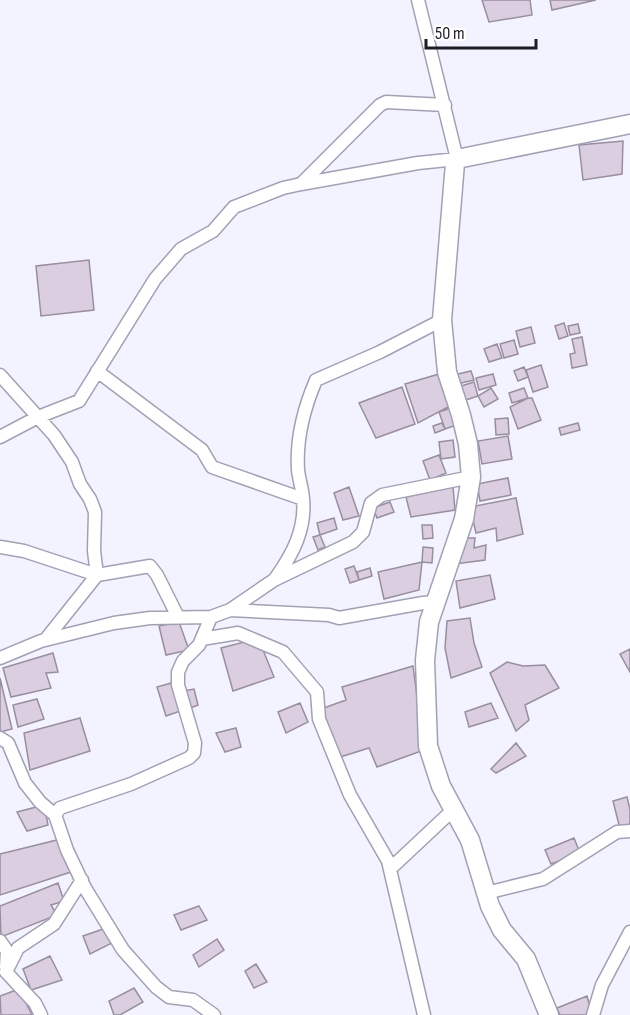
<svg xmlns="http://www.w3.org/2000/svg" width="630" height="1015" font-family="'Sofia Sans Condensed',sans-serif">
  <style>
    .building { fill: #dacee0; stroke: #998e9e; stroke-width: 1.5 }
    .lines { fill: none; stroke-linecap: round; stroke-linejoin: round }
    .street-casing { stroke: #a2a1b4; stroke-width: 15 }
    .secondary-casing { stroke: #a2a1b4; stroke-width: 21 }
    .street { stroke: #fff; stroke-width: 12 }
    .secondary { stroke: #fff; stroke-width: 18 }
  </style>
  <rect width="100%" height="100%" fill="#f3f2ff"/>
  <path class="building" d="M482,0h48l2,15 -43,7z
    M550,0h46l-44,10z
    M623,141l-1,33 -39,6 -4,-35z
    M89,260l5,50 -53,6 -5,-50z
    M564,323l4,13 -9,3 -4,-13z
    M578,324l2,9 -10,2 -2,-9z
    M531,327l4,16 -15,4 -4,-16z
    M582,337l5,28 -15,3 -2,-14 5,-1 -3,-14z
    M514,340l4,14 -14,4 -4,-14z
    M497,344l5,14 -13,4 -5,-13z
    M541,365l7,22 -15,5 -7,-22z
    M524,367l4,10 -10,4 -4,-10z
    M471,371l3,9 -17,4 -3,-9z
    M439,374l13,31 -34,18 -13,-39z
    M493,374l3,11 -17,5 -3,-12z
    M474,382l4,14 -15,5 -5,-14z
    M402,387l13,37 -39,14 -17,-35z
    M491,388l7,11 -14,8 -6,-11z
    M524,388l4,10 -16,5 -3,-10z
    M528,398h4l9,22 -23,9 -8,-22z
    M454,407l5,17 -14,5 -6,-17z
    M508,418l1,16 -13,1 -1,-16z
    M442,423l3,6 -10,4 -2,-7z
    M578,423l2,7 -19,5 -2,-7z
    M508,436l4,23 -30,5 -4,-23z
    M453,440l2,17 -14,2 -2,-17z
    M439,455l7,18 -16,7 -7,-19z
    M508,478l3,17 -31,6 -3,-17z
    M349,487l10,29 -16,4 -9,-27z
    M453,487l2,23 -44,7 -5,-20z
    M516,498l7,36 -26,7 -1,-13 -20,5 -6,-26z
    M390,502l4,10 -17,6 -4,-10z
    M334,518l3,11 -17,6 -3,-12z
    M422,525h10l1,13 -10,1z
    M320,535l5,12 -7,3 -5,-13z
    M463,538h12l-1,10 12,-3 -1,15 -30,4 -1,-15h10z
    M423,547l10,1 -1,15 -10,-1z
    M422,562l-3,28 -35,9 -6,-27z
    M354,566l5,14 -9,3 -5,-14z
    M370,568l2,8 -13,4 -2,-8z
    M490,575l5,24 -35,9 -4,-27z
    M470,618l4,25 8,24 -31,11 -6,-30 2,-27z
    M179,622l10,28 -23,5 -7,-29z
    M248,641l15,9 11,27 -41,14 -12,-43z
    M630,649v23l-10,-18z
    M53,653l5,19 -12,1 5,15 -40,9 -8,-29z
    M507,662l16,4 22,-1 14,23 -34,17 4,15 -13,11 -26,-58z
    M413,666l11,84 -47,17 -8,-19 -32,10 -16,-49 25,-9 -4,-13z
    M0,678l12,51 -12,3z
    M175,682l8,28 -17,6 -9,-29z
    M194,689l4,16 -10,4 -5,-18z
    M37,699l7,20 -26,8 -5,-22z
    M300,703l8,19 -22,11 -8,-21z
    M491,703l7,15 -29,9 -4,-15z
    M80,718l10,33 -60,19 -6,-37z
    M236,728l5,19 -16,5 -9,-19z
    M516,743l10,13 -30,17 -5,-4z
    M627,797l3,12v15l-10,5 -7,-28z
    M44,805l4,20 -21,6 -10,-19z
    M574,838l6,15 -29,11 -6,-14z
    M57,840l14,32 -71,23v-41z
    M58,883l6,18 -13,4 6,10 -56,22 -1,-31z
    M199,906l8,14 -26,10 -7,-15z
    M106,928l6,15 -22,11 -7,-18z
    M217,939l7,11 -25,17 -6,-12z
    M50,956l12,24 -31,10 -8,-21z
    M256,964l11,18 -13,6 -9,-17z
    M134,988l9,14 -23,13h-6l-5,-14z
    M19,989l13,26h-31l-1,-19z
    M587,996l5,19h-32l-3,-7z"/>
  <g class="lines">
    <defs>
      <path id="street" d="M302,183l78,-78 6,-3 59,3
        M97,371l105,79 10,17 91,32
        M0,375l54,60 18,27 8,22 10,15 5,13 -1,39 3,24 -51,64
        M0,437l38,-20 41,-16 76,-122 26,-30 32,-18 21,-24 49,-19 18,-4 117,-21 39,-4 -39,-159
        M0,547l24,4 73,24 53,-9 7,9 21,42
        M275,579c18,-25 31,-50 28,-81 -1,-10 -4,-19 -5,-28 -2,-31 6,-62 18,-90l64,-28 62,-32
        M230,610l99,5 10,3 84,-15 13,-1
        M202,639l36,-6 45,19 34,40 2,27 31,76 38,66 36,154
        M0,658l41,-17 73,-18 36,-5 61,-1 19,-7 44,-30 79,-38 10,-10 8,-29 11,-8 89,-18
        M0,738l8,5 17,40 15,19 15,13 12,35 18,38 38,62 33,37 13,10 24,3 21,15
        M55,815l5,-7 71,-24 58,-26 5,-5 1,-10 -17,-58v-13l5,-11 16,-16 12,-28
        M390,869l64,-60
        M486,893l57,-14 74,-47 13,-1
        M0,941l7,10 -1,16
        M41,1015l-6,-12 -29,-31 12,-24 36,-24 28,-44
        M593,1015l9,-30 28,-53"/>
      <path id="secondary" d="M549,1015l-23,-56 -24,-29 -12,-24 -20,-66 -29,-54 -13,-40 -3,-86 4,-38 35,-103 7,-42 -3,-33 -7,-29 -14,-43 -5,-52 13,-157 2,-4 5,-1 168,-34"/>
    </defs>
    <use href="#street" class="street-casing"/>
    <use href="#secondary" class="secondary-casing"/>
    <use href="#street" class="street"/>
    <use href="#secondary" class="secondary"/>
  </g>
  <path d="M426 39v9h110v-9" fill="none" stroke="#1d1c23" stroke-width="3"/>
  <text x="435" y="39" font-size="18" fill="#1d1c23" stroke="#ffffff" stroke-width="4.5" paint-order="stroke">50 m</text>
</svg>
